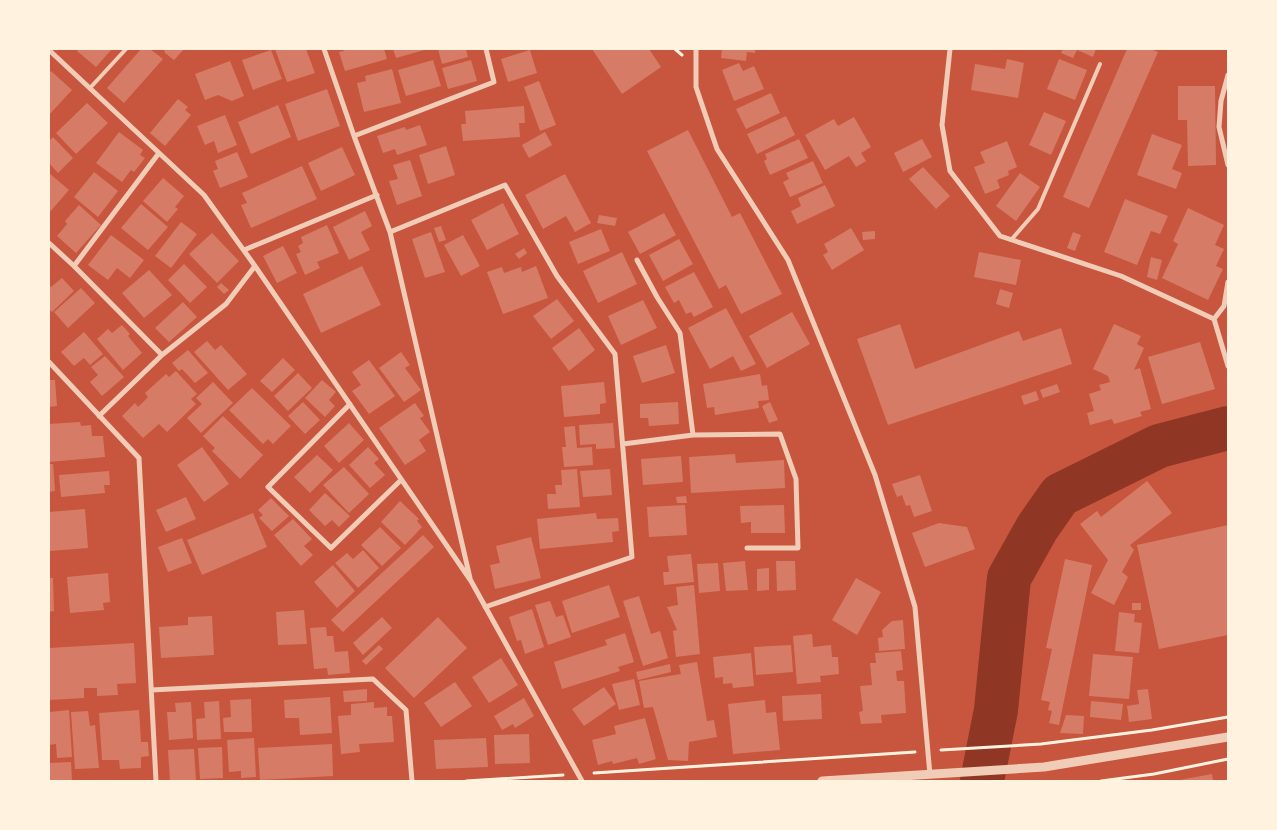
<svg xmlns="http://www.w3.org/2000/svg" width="1277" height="830" font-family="'IBM Plex Sans',sans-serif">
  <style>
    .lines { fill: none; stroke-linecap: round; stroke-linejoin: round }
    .river { stroke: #8f3625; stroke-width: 44 }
    .building { fill: #d67c66 }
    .path { stroke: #fff3e0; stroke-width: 3 }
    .service { stroke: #f1ccb7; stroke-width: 4 }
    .minor { stroke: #f1ccb7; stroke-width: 5 }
    .tertiary { stroke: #f1ccb7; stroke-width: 9 }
  </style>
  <rect width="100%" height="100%" fill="#c8553d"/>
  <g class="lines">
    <path class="river" d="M982,781l14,-71 13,-132 28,-50 23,-33 99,-49 69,-18"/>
  </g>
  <path class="building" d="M79,49h33l-16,18 -19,-16z
    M141,49h9l13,10 -39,44 -17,-15z
    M164,49h20l-10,11 -9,-7z
    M275,49h31l9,24 -28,9z
    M343,49h41l3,10 -42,12 -6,-19 5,-1z
    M393,49h35l-32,9z
    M438,49h28l2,8 -26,7z
    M592,49h57l12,18 -39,27z
    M722,49h33v4l-8,-1 -1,9 -25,-3z
    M1063,49h33l-3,8 -16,-7 -4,8 -12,-5z
    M1127,49h23l8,3 -69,156 -26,-11z
    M271,50l11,29 -29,11 -11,-30z
    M530,50l7,23 -29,9 -7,-23z
    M1007,59l17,4 -6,35 -47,-8 4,-26 30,5z
    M1059,59l28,11 -12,30 -28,-11z
    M433,60l8,26 -35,10 -8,-26z
    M471,60l6,21 -29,8 -6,-21z
    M230,61l14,35 -12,5 -14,-6 -13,5 -10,-26z
    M739,63l4,8 11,-5 10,23 -30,12 -12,-31z
    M392,69l9,34 -37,9 -7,-29 9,-2 -1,-5z
    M51,71l21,19 -23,25v-41z
    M539,81l17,44 -16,6 -16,-44z
    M1178,86h37l1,79 -28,1 -1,-46h-9z
    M327,89l13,37 -42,15 -13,-37z
    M771,93l9,20 -34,16 -10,-20z
    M178,99l10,8 -3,3 6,5 -26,31 -15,-13z
    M87,103l21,20 -32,31 -20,-21z
    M278,105l13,32 -40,17 -13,-32z
    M524,106l1,17h-6l1,14 -57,4 -2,-17h5l-1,-13z
    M1044,112l22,9 -15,34 -22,-10z
    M225,115l12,30 -19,8 -4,-12 -9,4 -8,-19z
    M786,116l9,19 -38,19 -10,-20z
    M854,117l17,30 -10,6 5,8 -10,6 -7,-11 -24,14 -20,-35 29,-16 4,7z
    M420,125l7,20 -30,10 -2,-6 -12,4 -6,-17 28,-9 1,3z
    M688,130l44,87 8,-4 42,81 -41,20 -15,-29 -7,4 -72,-138z
    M119,132l24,18 -3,5 5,3 -11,14 -3,-2 -9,12 -26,-19z
    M545,132l7,13 -23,13 -7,-13z
    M1152,134l30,11 -10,24 10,4 -6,16 -39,-14z
    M53,137l20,21 -15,15 -9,-10v-22z
    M799,139l9,19 -38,17 -6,-14 3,-2 -2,-5z
    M922,139l10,18 -29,15 -9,-19z
    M1007,141l10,26 -9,4 1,4 -12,5 3,8 -15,6 -11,-27 11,-4 -5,-11z
    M446,146l9,29 -27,9 -9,-29z
    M342,147l13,28 -34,16 -13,-28z
    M237,152l11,25 -28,11 -7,-17 5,-2 -3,-8z
    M410,160l12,36 -25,9 -8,-24 9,-2 -5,-14z
    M813,161l10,22 -33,14 -7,-15 6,-3 -3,-6z
    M302,166l15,33 -66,29 -10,-23 6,-2 -5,-10z
    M923,167l27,29 -14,13 -27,-30z
    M94,172l24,19 -20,26 -24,-20z
    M49,173l20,17 -20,23z
    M1020,173l20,14 -24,34 -20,-15z
    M565,174l26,49 -16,9 -9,-16 -23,13 -18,-34z
    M163,178l21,18 -9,11 3,2 -11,13 -24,-21z
    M825,185l10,21 -38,18 -6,-13 10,-5 -3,-8z
    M1125,199l43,17 -8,18 -9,-3 -14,34 -33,-13z
    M503,203l16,31 -32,16 -16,-30z
    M141,204l27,23 -20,23 -27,-22z
    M79,205l22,20 -25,28 -19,-17 10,-12 -2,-3z
    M1188,208l36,17 -9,20 9,4 -8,17 7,3 -15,31 -46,-22 16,-34 -5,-3z
    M365,211l7,15 -11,6 9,18 -21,10 -16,-33z
    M664,213l12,22 -36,19 -12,-22z
    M599,215l18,3 -2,8 -18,-3z
    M181,222l16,12 -26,34 -16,-12z
    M327,225l12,28 -22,9 3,6 -15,7 -9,-21 5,-2 -3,-6 5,-3 -2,-6z
    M441,226l5,14 -7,2 -5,-14z
    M851,228l13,22 -32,20 -9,-15 5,-3 -4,-8z
    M601,229l9,22 -32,13 -9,-22z
    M875,231v8l-12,1 -1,-8z
    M431,232l14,40 -20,6 -13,-39z
    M1073,232l8,3 -6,16 -8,-3z
    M212,233l27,28 -22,22 -28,-29z
    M111,235l33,25 -14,18 -13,-10 -9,12 -20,-15z
    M463,235l17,31 -19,10 -17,-31z
    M679,239l14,25 -30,17 -14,-26z
    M283,246l14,27 -20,10 -14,-27z
    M524,248l3,5 -8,6 -4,-5z
    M622,252l15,32 -39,19 -15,-32z
    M979,252l42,8 -5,25 -42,-8z
    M1151,257l11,3 -5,20 -10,-3z
    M184,264l23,23 -17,16 -22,-23z
    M362,266l19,39 -60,28 -18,-39z
    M536,266l12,32 -45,16 -16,-42 15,-5 2,6 17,-6 1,5z
    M149,270l23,25 -28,23 -22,-25z
    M694,272l19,35 -19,10 -3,-5 -5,2 -7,-14 -5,3 -9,-16z
    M62,278l12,13 -22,21 -3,-3v-25l2,3z
    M221,283l8,7 -5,4 -7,-7z
    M81,288l14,15 -27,25 -14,-16z
    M1000,289l13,4 -4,15 -13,-4z
    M557,299l17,22 -23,18 -18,-23z
    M643,300l14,28 -36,17 -13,-29z
    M183,302l14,15 -28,25 -14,-14z
    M726,308l30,56 -15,7 -8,-15 -23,13 -22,-41z
    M792,312l18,32 -43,24 -18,-32z
    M900,324l15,45 104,-38 4,10 38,-13 11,36 -184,61 -31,-86z
    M1114,324l27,12 -4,8 7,4 -10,22 6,-2 11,41 -11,3 2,4 -28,8 -2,-5 -22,6 -3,-12 7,-2 -5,-17 12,-4 -2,-5 11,-3 -2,-6 -15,-7z
    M122,325l8,9 -2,2 14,17 -19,17 -26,-31 11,-10 4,4z
    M579,328l16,22 -26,21 -17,-23z
    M84,332l19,22 -13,11 -6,-7 -10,8 -13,-14z
    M207,341l8,9 6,-5 26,29 -19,16 -34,-38z
    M1200,342l15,47 -53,15 -14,-47z
    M666,345l9,28 -33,10 -9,-27z
    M188,350l20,23 -13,10 -13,-14 -3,2 -7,-8z
    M401,352l9,13 -5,3 16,22 -17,12 -25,-34z
    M105,356l19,21 -22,19 -12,-14 8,-7 -7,-8z
    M283,358l12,12 -23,22 -12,-11z
    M369,360l26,36 -26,18 -17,-23 9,-6 -9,-13z
    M176,371l21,23 -6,5 5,5 -29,28 -8,-8 -16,14 -21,-22 13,-13 3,4 10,-10 -3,-4 21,-19 3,3z
    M298,373l14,15 -24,23 -14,-15z
    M760,374l2,12 5,-1 2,15 -11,1 1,7 -44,7 -1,-8 -7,1 -4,-24z
    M49,380h6l2,26 -8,1z
    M322,380l14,12 -7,8 6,6 -10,11 -20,-19z
    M213,382l20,21 -32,30 -14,-15 15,-14 -6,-6z
    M604,382l2,21 -6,1v10l-36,3 -3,-31z
    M1057,384l3,8 -17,6 -3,-8z
    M252,388l39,38 -18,18 -5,-5 -5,5 -34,-34z
    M1036,391l3,9 -15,5 -3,-9z
    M303,402l17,18 -15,14 -17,-18z
    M678,402l1,22 -30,2 -1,-8h-8v-14z
    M770,402l8,18 -9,3 -7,-17z
    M415,403l9,13 -4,2 10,14 -11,8 7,11 -21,14 -26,-37z
    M223,416l40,39 -23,24 -28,-28 3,-3 -12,-12z
    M80,422l1,4 10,-1 1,11h11l2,21 -56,5v-38z
    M349,423l15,17 -25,23 -15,-17z
    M613,423l2,25 -19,1v-5l-16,1 -1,-20z
    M575,426l2,22 15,-1 1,18 -29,2 -2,-20h4l-2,-20z
    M202,447l27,37 -25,18 -27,-37z
    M368,447l11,12 -5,4 11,12 -15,13 -21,-23z
    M735,454l1,9 48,-3 1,28 -94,5 -2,-36z
    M317,455l16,15 -23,23 -16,-16z
    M681,456l2,26 -40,3 -2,-26z
    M49,464h4l2,27 -6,1z
    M344,467l25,27 -20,19 -26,-28z
    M577,469l3,38 -32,2 -1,-15h9l-1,-9h7l-1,-15z
    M610,469l2,26 -29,2 -3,-26z
    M109,471l1,14h-6l1,8 -44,4 -2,-22z
    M920,475l12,36 -18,6 -4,-12 -4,1 -4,-11 -5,2 -5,-13z
    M1147,481l25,32 -42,32 4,5 -12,22 6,5 -14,28 -23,-12 17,-33 -28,-36 17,-13 4,6z
    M325,493l25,23 -11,11 -7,-7 -7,6 -16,-16z
    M686,496l1,7h-10l-1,-6z
    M186,497l10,22 -30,13 -10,-22z
    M271,498l18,18 -17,15 -13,-13 4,-3 -5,-5z
    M400,501l19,18 -2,2 5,6 -17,18 -24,-23z
    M685,505l2,30 -38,2 -2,-30z
    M784,505l1,28h-34v-11l-10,1 -1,-17z
    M85,509l3,39 -39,3v-39z
    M253,513l14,34 -65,28 -15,-35z
    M596,513l1,6 21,-1 1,13 -7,1 1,10 -73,7 -3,-30z
    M293,519l19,20 -8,7 9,9 -12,11 -27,-31z
    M939,523l28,4 8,22 -50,18 -13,-34z
    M1228,525v110l-69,14 -22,-104z
    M380,527l21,21 -19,18 -21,-21z
    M423,535l11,12 -91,85 -12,-12z
    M531,537l10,41 -46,11 -5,-24 10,-2 -4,-17z
    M182,538l10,25 -24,9 -10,-25z
    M363,550l16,18 -21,20 -23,-25 12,-10 6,6z
    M691,554l3,28 -30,3 -1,-13h6l-2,-16z
    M1065,559l27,6 -33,160 -10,-2 3,-12 -4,-1 2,-8 -9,-2 11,-51 -6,-1z
    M745,561l3,29 -22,1 -3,-28z
    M776,561h19l1,29 -19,1z
    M718,563l2,28 -21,2 -2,-29z
    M333,565l22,26 -18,17 -23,-26z
    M769,568v22l-12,1v-22z
    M108,573l2,29 -7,1 1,7 -34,3 -3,-36z
    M49,578h4l1,33 -5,1z
    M856,578l25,14 -24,43 -25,-15z
    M609,585l11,32 -48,16 -10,-32z
    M694,585l6,69 -24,3 -3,-26 4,-1 -10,-23 11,-2 -2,-18z
    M639,596l12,38 9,-3 8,27 -25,8 -20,-65z
    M550,601l6,16 7,-2 8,22 -23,8 -13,-40z
    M1132,603h9v7h-9z
    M532,609l12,38 -19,7 -4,-14 -4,1 -8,-24z
    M304,610l3,34 -29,1 -2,-33z
    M1119,612l16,2 -1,8 8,1 -3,30 -24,-2z
    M212,616l2,39 -53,3 -2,-31 29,-2v-8z
    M382,617l10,11 -29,27 -10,-12z
    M438,617l29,31 -53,50 -29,-30z
    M903,620l2,29 -26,2 -1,-13 5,-1 -1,-7 10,-9z
    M326,627l1,9h6l2,16 13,-1 2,22 -22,2 -1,-7 -13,1 -4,-41z
    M625,633l9,29 -16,5 2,4 -58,18 -8,-27 53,-17 -2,-5z
    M812,634l1,13 18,-2 1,12h6l1,17 -19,2 1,6 -24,2 -4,-48z
    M134,643l2,40 -19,1 1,11 -21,1v-8h-13v10l-35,2v-52z
    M379,645l4,4 -17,16 -4,-4z
    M791,645l2,27 -37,3 -2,-28z
    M901,651l2,19 -7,1 1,10h7l2,32 -25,2 1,8 -21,1 -2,-12 4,-1 -3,-25 12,-1 -2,-22h6l-1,-10z
    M751,653l3,33 -21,2 -1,-5 -9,1v-7l-8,1 -2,-21z
    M1093,654l40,3 -4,42 -40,-3z
    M501,658l17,27 -29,18 -17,-26z
    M697,662l10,59 7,-1 3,17 -28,5 -1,19 -20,-1 -15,-53 -9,1 -5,-27 42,-7 -2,-9z
    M670,664l1,8 -33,8 -2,-8z
    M634,679l6,26 -21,5 -7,-26z
    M455,682l17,24 -31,21 -17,-24z
    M604,687l12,17 -32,22 -12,-17z
    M367,689v12l-23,1 -1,-11z
    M1148,689l4,30 -23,3 -2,-16 12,-2 -2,-14z
    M821,694l1,25 -39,2 -1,-25z
    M330,697l2,36 -32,2 -1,-17h-14l-1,-18z
    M524,698l10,18 -19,12 -2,-4 -11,6 -8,-14z
    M251,699l1,33h-28l-1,-14 8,-1 -1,-17z
    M765,700l1,13 10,-1 4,38 -47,4 -5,-50z
    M219,701l2,38 -24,1 -1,-21 9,-1 -1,-16z
    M1091,701l32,3 -2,16 -31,-3z
    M191,702l2,36 -24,2 -2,-28h9l-1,-9z
    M374,702v6l13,-1v9h5l2,26 -35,2 1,8 -19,2 -3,-38 13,-1v-11z
    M69,710l3,47 -15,1 -1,-14 -7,1v-33z
    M139,710l2,32h7l1,14 -8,1v11l-21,1 -1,-9h-17l-3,-47z
    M88,711l2,15 5,-1 4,43 -24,1 -4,-57z
    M1066,715l18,1 -1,18 -23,-1z
    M645,718l11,41 -17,5 -2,-6 -24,6 -1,-3 -14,4 -6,-25 24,-6 -2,-8z
    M529,734l1,29 -35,1 -1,-29z
    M254,738l2,39 -15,1v-7l-12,1 -2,-32z
    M486,738l2,29 -52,2 -2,-29z
    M332,744l1,32 -73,4 -2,-32z
    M222,747l1,31 -23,1 -2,-31z
    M194,749l2,32h-26l-2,-31z
    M71,762l1,19h-23v-18z
    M1212,774l1,7h-33v-1z"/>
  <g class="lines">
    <path class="path" d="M675,49l7,6
      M941,750l100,-6 111,-14 76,-13
      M594,773l321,-21
      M466,781l97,-6
      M1101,781l53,-7 74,-15"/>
    <path class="service" d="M90,88l36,-39
      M1011,240l27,-31 62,-145"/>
    <path class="minor" d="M324,49l30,87 36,96 80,346
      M696,49v38l21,62 71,111 87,215 40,132 15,168
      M950,49l-8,76 8,46 50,65 121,40 93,43 14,47
      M49,50l155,145 51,71 216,315 111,200
      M1228,75l-7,26 -2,26 9,38
      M354,136l140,-54 -8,-33
      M390,232l115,-47 52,91 58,78 17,203 -147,50
      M49,243l25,23 88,89
      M244,250l133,-55
      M637,260l20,37 23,36 13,102
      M74,266l85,-113
      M1214,319l10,-13 4,-24
      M49,362l90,96 17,323
      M350,404l-82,83 63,61 70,-68
      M99,416l63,-61 64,-51 29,-38
      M623,444l70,-9 87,-1 16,45 2,69h-51
      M151,690l222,-11 33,31 6,71"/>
    <path class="tertiary" d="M822,781l222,-14 184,-30"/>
  </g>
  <rect width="1277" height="830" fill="none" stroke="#fff3e0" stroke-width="100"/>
</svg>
